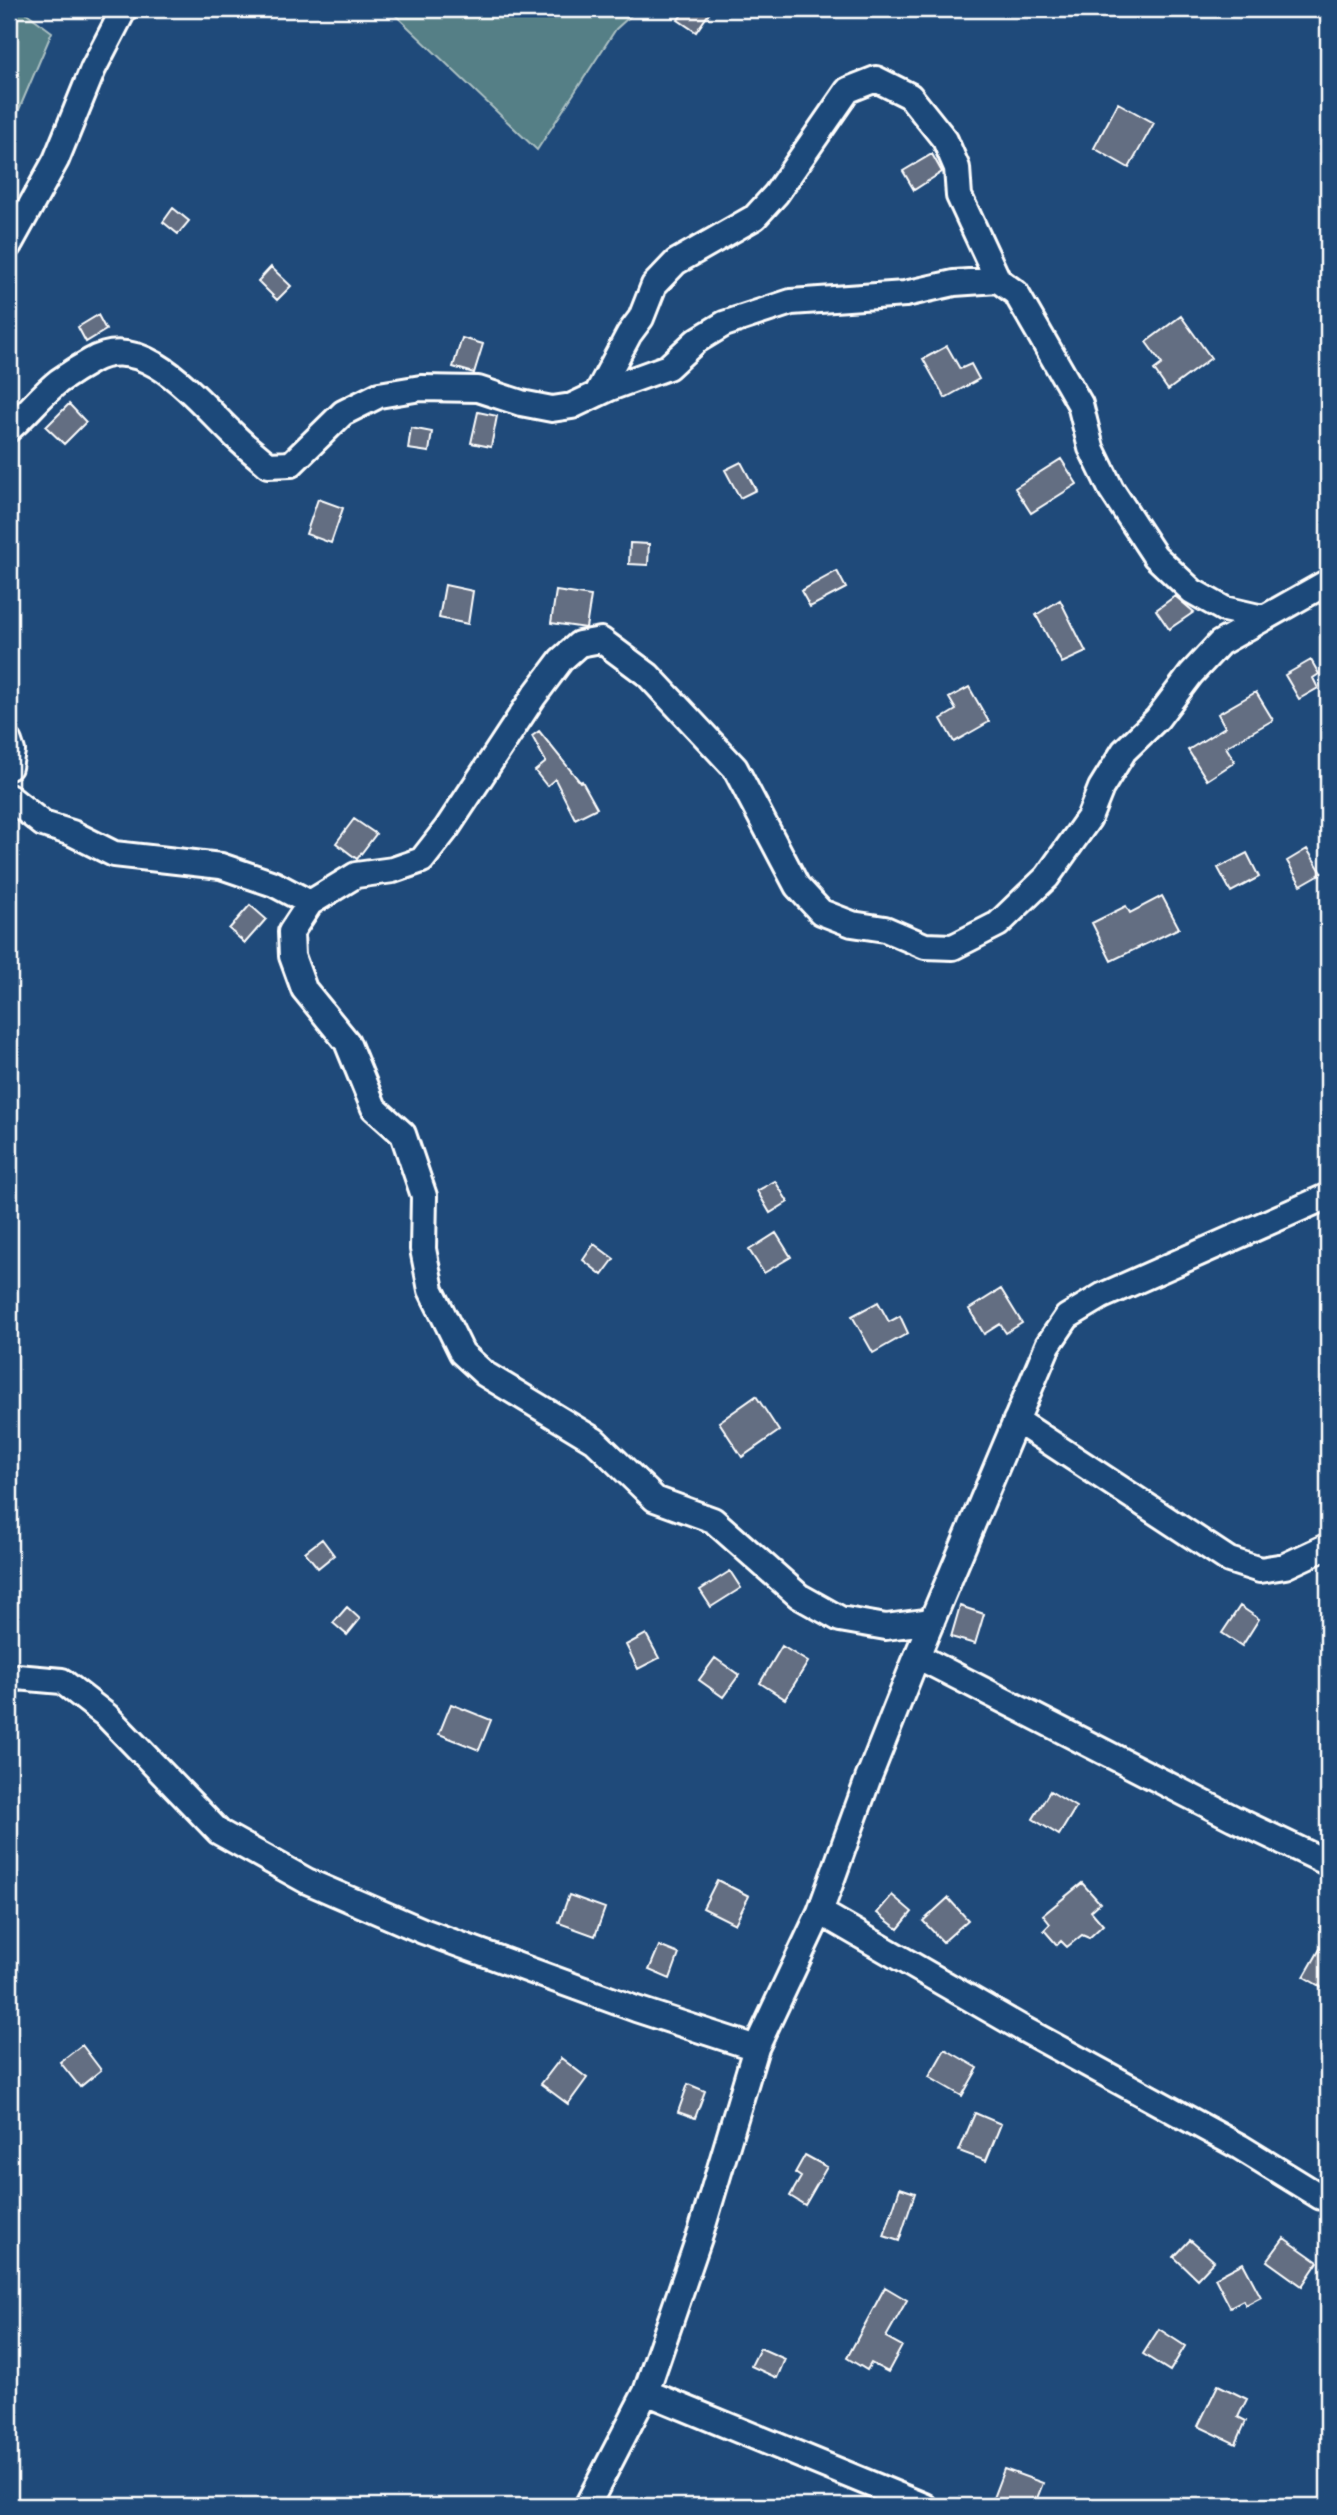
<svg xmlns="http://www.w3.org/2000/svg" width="1337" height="2515" font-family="Kalam,sans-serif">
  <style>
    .green { fill: #557f86; stroke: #aabfc2; stroke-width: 2 }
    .building { fill: #636e82; stroke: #fff; stroke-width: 2 }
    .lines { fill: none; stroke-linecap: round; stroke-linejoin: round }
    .street-casing { stroke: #fff; stroke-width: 30 }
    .street { stroke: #1f4a7a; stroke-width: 24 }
  </style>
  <rect width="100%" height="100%" fill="#1f4a7a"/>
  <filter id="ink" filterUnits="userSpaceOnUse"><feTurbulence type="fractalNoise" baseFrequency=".0143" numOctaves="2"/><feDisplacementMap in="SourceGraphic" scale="14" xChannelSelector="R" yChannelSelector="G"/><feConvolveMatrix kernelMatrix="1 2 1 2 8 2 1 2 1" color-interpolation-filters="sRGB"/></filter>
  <g filter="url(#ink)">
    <path class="green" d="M9,9h12l31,23 -43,101z
      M389,9h249l-22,20 -79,121z"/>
    <path class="building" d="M686,9h26l-16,23 -18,-12z
      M1118,103l36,20 -25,45 -35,-20z
      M932,154l10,18 -28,18 -11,-19z
      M173,208l16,13 -11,13 -15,-12z
      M271,267l20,19 -14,14 -19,-19z
      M98,315l8,15 -20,12 -8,-15z
      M1181,316l30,42 -43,32 -14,-20 8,-6 -16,-22z
      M462,338l21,6 -9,29 -21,-6z
      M947,346l13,23 11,-5 8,15 -34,19 -22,-39z
      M69,404l17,18 -22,22 -18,-17z
      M478,412l19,4 -6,31 -20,-4z
      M411,428l21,4 -3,20 -21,-3z
      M1061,459l16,25 -46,29 -16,-25z
      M741,462l15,28 -16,8 -15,-28z
      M318,499l25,9 -12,35 -25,-9z
      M630,543l19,1 -1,21 -19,-1z
      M837,571l9,17 -36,19 -9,-16z
      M445,585l28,6 -5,33 -29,-6z
      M556,591l35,5 -5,32 -35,-5z
      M1175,596l19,16 -25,17 -13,-19z
      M1060,600l26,52 -24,11 -26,-48z
      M1311,660l8,14 -6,4 5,10 -19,11 -14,-24z
      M969,687l20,35 -35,20 -13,-23 15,-9 -7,-12z
      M1256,692l17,28 -47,27 9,15 -28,18 -19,-30 37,-23 -7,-13z
      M539,731l41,51 2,-1 15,27 -22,11 -20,-40 -8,7 -12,-15 11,-9 -14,-26z
      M354,819l22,15 -19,25 -21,-16z
      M1307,849l15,24 -21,12 -14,-24z
      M1247,853l12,24 -28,15 -13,-24z
      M1162,896l17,32 -68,33 -19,-38 34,-17 4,7z
      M250,905l16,14 -21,24 -16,-14z
      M775,1181l13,21 -18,11 -13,-22z
      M776,1233l15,24 -27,16 -15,-23z
      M594,1244l20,15 -12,16 -19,-15z
      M1001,1289l21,34 -16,10 -6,-9 -16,10 -15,-25z
      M878,1302l11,20 11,-6 8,17 -35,20 -21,-37z
      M756,1396l23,35 -37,26 -23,-35z
      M322,1539l12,16 -16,13 -13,-16z
      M730,1571l11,17 -30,19 -11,-17z
      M960,1606l24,8 -9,30 -24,-7z
      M1240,1606l19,13 -17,27 -20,-13z
      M347,1607l13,12 -13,16 -14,-12z
      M646,1634l13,24 -21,11 -12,-24z
      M782,1646l26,16 -23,37 -25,-16z
      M715,1658l24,17 -16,22 -24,-17z
      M451,1704l40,16 -12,30 -40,-16z
      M1050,1791l26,16 -17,28 -26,-16z
      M717,1880l32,16 -14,28 -32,-16z
      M1082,1883l18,20 -9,8 12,14 -14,13 -7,-3 -15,12 -6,-6 -4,4 -13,-15 6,-6 -7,-9z
      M569,1895l36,13 -10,28 -36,-13z
      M892,1895l20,17 -14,17 -21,-16z
      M948,1898l20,22 -25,22 -20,-21z
      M1328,1935v56l-24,-14z
      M659,1946l20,8 -9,25 -21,-9z
      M82,2045l19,25 -21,17 -20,-25z
      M945,2049l33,19 -16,28 -33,-19z
      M561,2058l26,20 -19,26 -27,-20z
      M688,2084l17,7 -10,27 -17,-6z
      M975,2113l26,11 -15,37 -27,-10z
      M805,2155l22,12 -22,38 -15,-9 11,-19 -6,-4z
      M900,2188l15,5 -16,48 -15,-5z
      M1284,2238l34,24 -16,24 -35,-25z
      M1190,2240l24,21 -17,18 -23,-22z
      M1243,2263l18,34 -15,8 -3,-5 -13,7 -15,-29z
      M885,2287l22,13 -21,37 16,9 -14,26 -17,-9 -4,7 -20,-12z
      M1159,2329l26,17 -15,25 -27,-17z
      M760,2348l25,11 -8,19 -26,-12z
      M1218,2385l29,14 -9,18 8,4 -10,23 -38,-18z
      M1004,2469l39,14 -9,23h-44z"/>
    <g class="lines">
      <defs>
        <path id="street" d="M9,245l47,-85 37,-91 31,-60
          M597,394l32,-60 12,-16 13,-33 22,-23 79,-45 21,-23 72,-104 28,-11 34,17 35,44 12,28 2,28 39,84
          M9,429c18,-15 32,-34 50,-48 10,-7 21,-14 32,-20 53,-31 107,40 141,72 11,12 24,21 36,32l23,-1 52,-51 36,-18 42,-7 57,1 43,14 31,6 20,-3 38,-18 58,-21 28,-26 28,-17 67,-22 114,-8 49,-11 44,-3 18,13 64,111 11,44 20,41 44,67 37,35 32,18 39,9
          M9,742l3,9 -3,16
          M9,797l34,27 29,9 42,21 107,12 53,18 36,19
          M1016,1420l213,140 31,10 25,-4 43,-20
          M932,1621l-46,6 -46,-8 -41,-23 -86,-76 -58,-21 -61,-59 -109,-66 -23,-21 -31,-63 -8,-41 1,-53 -21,-62 -29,-26 -27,-66 -43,-53 -12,-33 -1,-24 19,-29 46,-28 37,-5 29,-10 25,-32 87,-132 27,-36 18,-16 22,-4 47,35 87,93 62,118 24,26 31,12 33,5 40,17 28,1 45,-23 49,-47 42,-59 12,-30 23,-37 33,-32 34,-45 29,-31 108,-61
          M917,1656l316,162 95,45
          M9,1680l8,-3 45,4 45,35 112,116 88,49 116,50 213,78 120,39
          M820,1912l205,118 215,117 81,50 7,1
          M646,2392l278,114
          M587,2506l59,-114 55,-160 55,-184 64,-136 48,-133 49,-123 131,-311 19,-28 35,-21 226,-100"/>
      </defs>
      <use href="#street" class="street-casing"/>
      <use href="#street" class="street"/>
    </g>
  </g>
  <rect width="1337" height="2515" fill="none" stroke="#1f4a7a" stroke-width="35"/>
  <rect x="18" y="18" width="1302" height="2480" fill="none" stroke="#fff" stroke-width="2.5" filter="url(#ink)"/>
</svg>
